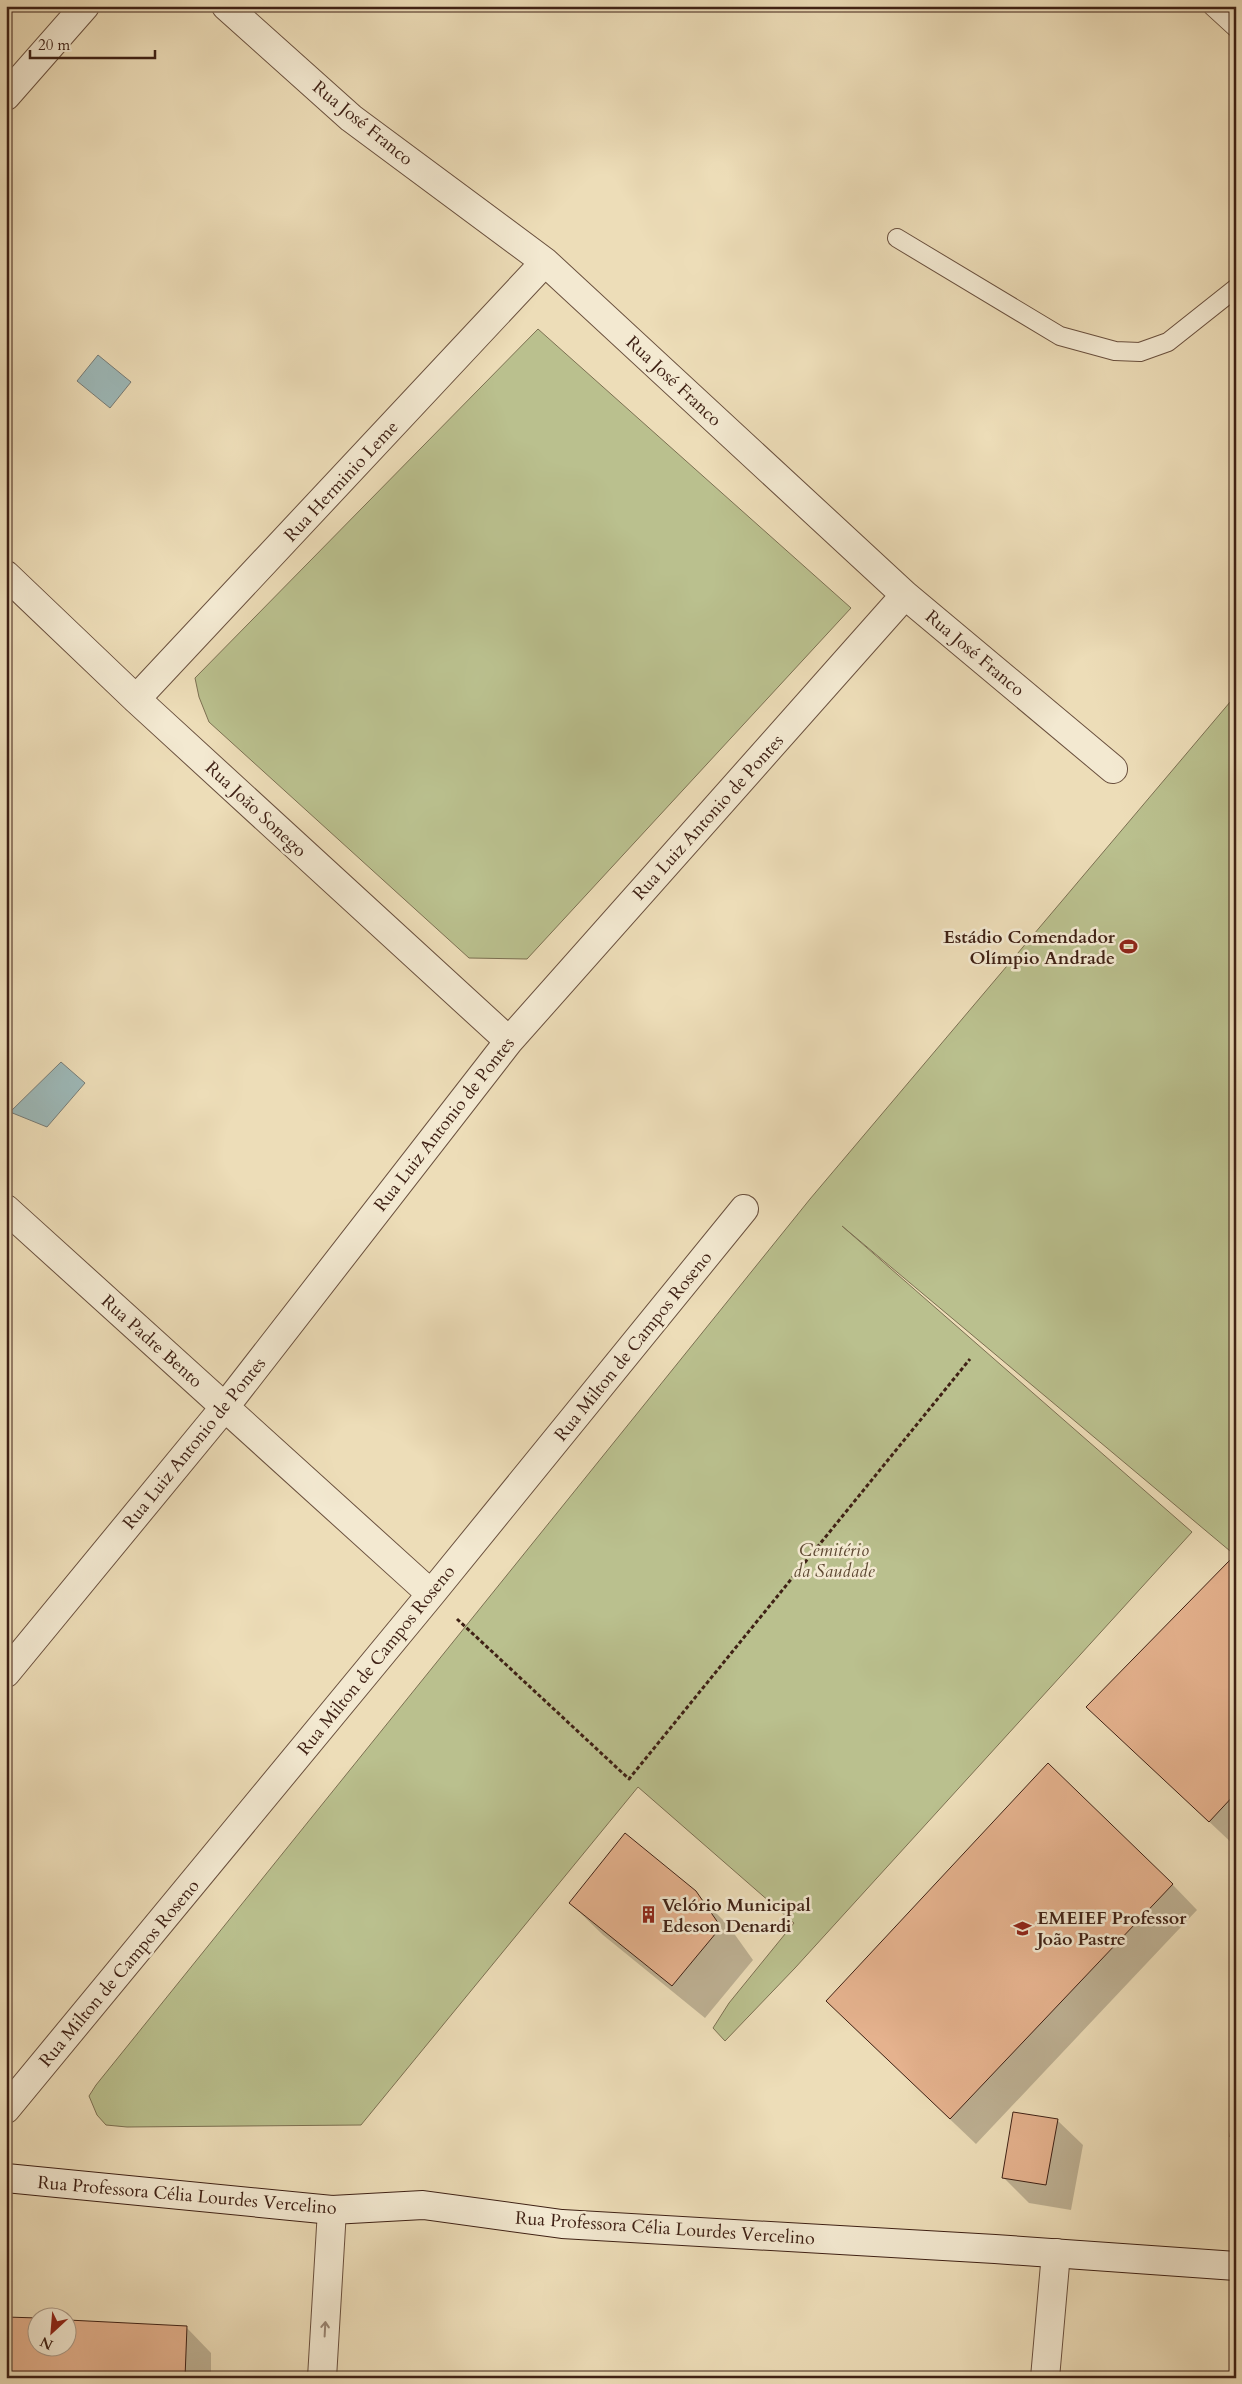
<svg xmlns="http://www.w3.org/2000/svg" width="1242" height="2384" font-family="Cardo,serif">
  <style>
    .green { fill: #bac08e; stroke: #7c7052 }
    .water { fill: #9db9b9; stroke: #777c77 }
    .shadow { fill: #0003 }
    .building { fill: #e5b28e; stroke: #3f2115 }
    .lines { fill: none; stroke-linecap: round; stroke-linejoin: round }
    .service-casing { stroke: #6a503e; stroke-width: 20 }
    .minor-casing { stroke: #6a503e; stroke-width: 30 }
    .secondary-casing { stroke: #3f2115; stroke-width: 30 }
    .path { stroke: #3f2115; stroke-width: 3; stroke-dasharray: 4 2.5; stroke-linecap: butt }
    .service { stroke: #f3e9d1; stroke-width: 18 }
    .minor { stroke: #f3e9d1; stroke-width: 28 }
    .secondary { stroke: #f3e9d1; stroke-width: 28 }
    .oneway { stroke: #998573 }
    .labels { text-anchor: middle; stroke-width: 5; stroke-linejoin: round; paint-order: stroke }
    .street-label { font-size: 18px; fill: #3f2115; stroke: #f3e9d1 }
    .poi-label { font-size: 18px; font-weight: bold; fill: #3f2115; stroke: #f3e9d1; text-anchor: start }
    .park-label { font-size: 18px; font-style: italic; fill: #5e4933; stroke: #f3e9d1 }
  </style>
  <rect width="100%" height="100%" fill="#edddb8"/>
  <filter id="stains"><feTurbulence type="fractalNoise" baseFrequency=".004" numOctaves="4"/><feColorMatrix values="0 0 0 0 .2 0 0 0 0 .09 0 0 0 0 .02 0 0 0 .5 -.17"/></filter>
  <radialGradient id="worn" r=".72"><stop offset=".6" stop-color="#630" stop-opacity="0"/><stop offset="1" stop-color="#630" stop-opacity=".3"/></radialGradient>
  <path class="green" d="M538,329l313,279 -324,351 -58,-1 -260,-236 -10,-25 -4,-19z
    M1236,695v861l-394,-330 350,306 -397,436 -70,73 -12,-13 16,-25 65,-80 -156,-136 -277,338 -234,2 -21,-2 -9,-10 -8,-19 7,-11 714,-886z"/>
  <path class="water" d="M98,355l33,27 -21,26 -33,-27z
    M61,1062l24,21 -38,44 -37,-15z"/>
  <path class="shadow" d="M1236,1566v280h-1l-148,-139z
    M1172,1884l25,26 -221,234 -123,-117z
    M695,1892l33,33 25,35 -48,58 -102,-83 -33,-32z
    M1236,2088v53l-5,-5z
    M1057,2120l26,25 -12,65 -42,-7 -25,-25z
    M68,2321l118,6 25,26v25h-205l32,-32h30z"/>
  <path class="building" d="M1231,1559l5,5v229l-27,29 -123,-115z
    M1048,1763l125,121 -223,235 -124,-118z
    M625,1833l71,58 25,36 -49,59 -103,-83z
    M1235,2084l1,52 -6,1z
    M1013,2112l45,7 -12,66 -44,-7z
    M6,2317l32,1v28h30v-26l119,6 -2,52h-179z"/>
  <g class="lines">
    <defs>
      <path id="service" d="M1212,6l24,22
        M897,238l163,98 55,15 25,1 28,-10 68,-54"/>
      <path id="minor" d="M226,6l125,112 194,144 360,333 208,174
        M6,96l79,-90
        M6,575l130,124 373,342
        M136,699l409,-437
        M6,1209l425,385
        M6,1673l218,-265 285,-367 396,-446
        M6,2109l425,-515 313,-385
        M322,2378l10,-168
        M1045,2378l11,-125"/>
      <path id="secondary" d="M6,2178l326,32 91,-5 139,19 433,25 241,17"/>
    </defs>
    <use href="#service" class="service-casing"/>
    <use href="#minor" class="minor-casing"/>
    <use href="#secondary" class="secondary-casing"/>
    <path class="path" d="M457,1619l172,160 341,-420"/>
    <use href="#service" class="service"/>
    <use href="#minor" class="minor"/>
    <use href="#secondary" class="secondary"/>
  </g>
  <defs><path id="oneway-shaft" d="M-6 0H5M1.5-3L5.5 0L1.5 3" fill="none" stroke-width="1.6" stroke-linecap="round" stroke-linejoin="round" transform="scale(1.25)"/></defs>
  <use class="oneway" href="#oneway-shaft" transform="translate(325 2329) rotate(-87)"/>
  <defs>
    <symbol id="stadium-bare" viewBox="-9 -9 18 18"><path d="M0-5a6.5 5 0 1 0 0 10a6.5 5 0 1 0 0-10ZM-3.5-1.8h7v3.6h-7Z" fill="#8f2418" stroke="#f3e9d1" stroke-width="2.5" paint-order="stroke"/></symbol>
    <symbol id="building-bare" viewBox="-9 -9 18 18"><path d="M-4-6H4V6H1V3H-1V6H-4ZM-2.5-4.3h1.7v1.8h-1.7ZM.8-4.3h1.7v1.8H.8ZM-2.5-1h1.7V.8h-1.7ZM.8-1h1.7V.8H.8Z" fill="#8f2418" stroke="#f3e9d1" stroke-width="2.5" paint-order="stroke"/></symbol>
    <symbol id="school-bare" viewBox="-9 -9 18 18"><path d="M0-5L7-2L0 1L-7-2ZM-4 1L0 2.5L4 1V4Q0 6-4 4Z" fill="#8f2418" stroke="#f3e9d1" stroke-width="2.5" paint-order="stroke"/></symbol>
  </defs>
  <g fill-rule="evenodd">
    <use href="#stadium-bare" x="1116" y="934" width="25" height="25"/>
    <use href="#building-bare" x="636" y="1902" width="25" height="25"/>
    <use href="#school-bare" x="1010" y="1916" width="25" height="25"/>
  </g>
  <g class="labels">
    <g class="street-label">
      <text transform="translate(363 123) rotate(39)" y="6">Rua José Franco</text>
      <text transform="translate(674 381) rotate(43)" y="6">Rua José Franco</text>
      <text transform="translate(341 481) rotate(-47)" y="6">Rua Herminio Leme</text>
      <text transform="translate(975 653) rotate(40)" y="6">Rua José Franco</text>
      <text transform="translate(256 809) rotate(43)" y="6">Rua João Sonego</text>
      <text transform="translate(708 817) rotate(-48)" y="6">Rua Luiz Antonio de Pontes</text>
      <text transform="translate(444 1124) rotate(-52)" y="6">Rua Luiz Antonio de Pontes</text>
      <text transform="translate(152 1341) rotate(42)" y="6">Rua Padre Bento</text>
      <text transform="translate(633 1346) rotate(-51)" y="6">Rua Milton de Campos Roseno</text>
      <text transform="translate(194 1443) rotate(-51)" y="6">Rua Luiz Antonio de Pontes</text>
      <text transform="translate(376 1660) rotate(-51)" y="6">Rua Milton de Campos Roseno</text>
      <text transform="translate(119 1973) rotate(-50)" y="6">Rua Milton de Campos Roseno</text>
      <text transform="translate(187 2195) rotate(5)" y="6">Rua Professora Célia Lourdes Vercelino</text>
      <text transform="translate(665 2228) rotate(4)" y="6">Rua Professora Célia Lourdes Vercelino</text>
    </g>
    <g class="poi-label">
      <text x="1115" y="943" text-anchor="end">Estádio Comendador<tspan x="1115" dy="21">Olímpio Andrade</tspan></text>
      <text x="662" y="1911">Velório Municipal<tspan x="662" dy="21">Edeson Denardi</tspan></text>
      <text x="1037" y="1924">EMEIEF Professor<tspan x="1037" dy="21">João Pastre</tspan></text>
    </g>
    <g class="park-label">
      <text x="834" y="1556">Cemitério<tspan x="834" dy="21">da Saudade</tspan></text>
    </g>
  </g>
  <rect width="1242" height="2384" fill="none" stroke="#edddb8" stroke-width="25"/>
  <rect x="8" y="8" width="1227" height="2369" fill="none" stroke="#3f2115" stroke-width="2.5"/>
  <rect x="12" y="12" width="1217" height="2359" fill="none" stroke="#3f2115"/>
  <g transform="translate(52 2332) rotate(206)"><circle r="24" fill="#f3e9d1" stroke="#ab9986"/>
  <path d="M0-4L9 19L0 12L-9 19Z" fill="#8f2418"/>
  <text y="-8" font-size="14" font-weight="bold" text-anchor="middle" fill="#3f2115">N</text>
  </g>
  <path d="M30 50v8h125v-8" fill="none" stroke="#3f2115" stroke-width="2.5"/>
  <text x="38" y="50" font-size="15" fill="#3f2115" stroke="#f3e9d1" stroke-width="4" paint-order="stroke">20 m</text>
  <rect width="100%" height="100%" filter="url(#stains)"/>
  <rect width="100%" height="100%" fill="url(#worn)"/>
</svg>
